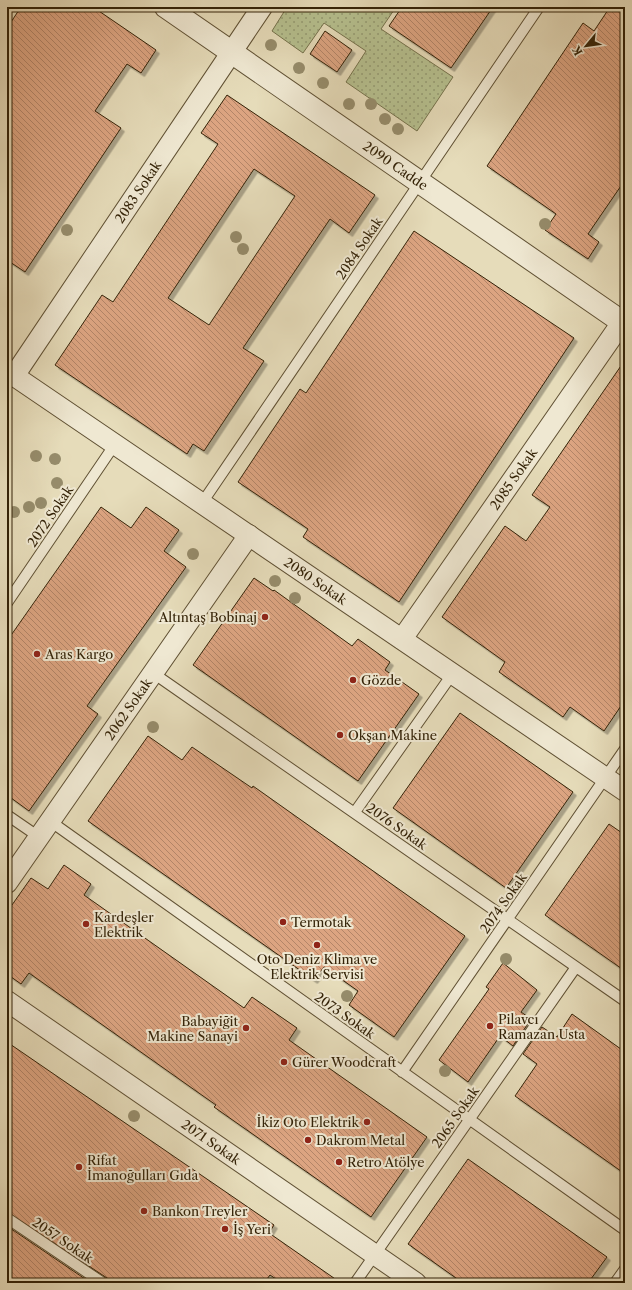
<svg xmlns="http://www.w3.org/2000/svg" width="632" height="1290" font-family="'Libre Caslon Text',serif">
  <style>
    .grass { fill: url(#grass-dots); stroke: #75724c }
    .building { fill: url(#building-back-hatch); stroke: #342308; fill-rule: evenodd; filter: url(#shadow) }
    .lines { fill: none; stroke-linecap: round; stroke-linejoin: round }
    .service-casing { stroke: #605134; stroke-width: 12 }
    .minor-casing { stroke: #605134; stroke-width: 22 }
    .tertiary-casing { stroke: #605134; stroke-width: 24 }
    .service { stroke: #efe8d2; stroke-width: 10 }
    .minor { stroke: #efe8d2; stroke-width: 20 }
    .tertiary { stroke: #efe8d2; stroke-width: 22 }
    .tree { fill: #968c6b }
    .poi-dot { fill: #8f2418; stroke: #efe8d2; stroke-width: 1.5 }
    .labels { text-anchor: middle; stroke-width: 4; stroke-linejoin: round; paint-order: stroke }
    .street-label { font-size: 13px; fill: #342308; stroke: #efe8d2 }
    .poi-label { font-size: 13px; fill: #342308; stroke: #efe8d2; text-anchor: start }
  </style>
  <defs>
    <pattern id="grass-dots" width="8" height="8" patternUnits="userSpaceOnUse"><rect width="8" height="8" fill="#b6c08f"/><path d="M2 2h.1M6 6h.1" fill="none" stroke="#959c73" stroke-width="1.8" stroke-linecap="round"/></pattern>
    <pattern id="building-back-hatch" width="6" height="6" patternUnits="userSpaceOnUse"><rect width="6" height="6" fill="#dca481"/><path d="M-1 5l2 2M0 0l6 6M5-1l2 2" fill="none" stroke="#b38568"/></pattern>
    <filter id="shadow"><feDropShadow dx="3.5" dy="3.5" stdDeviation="0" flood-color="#0004"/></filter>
  </defs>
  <rect width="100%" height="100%" fill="#e6dcba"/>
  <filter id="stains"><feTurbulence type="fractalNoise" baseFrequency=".005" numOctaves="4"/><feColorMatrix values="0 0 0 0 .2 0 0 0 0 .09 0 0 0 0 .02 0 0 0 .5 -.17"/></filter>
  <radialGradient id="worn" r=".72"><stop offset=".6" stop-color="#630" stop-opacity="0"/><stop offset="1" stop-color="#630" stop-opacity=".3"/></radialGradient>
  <path class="grass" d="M287,7h109l-15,22 72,48 -36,54 -71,-49 20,-31 -42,-28 -21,30 -31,-22z"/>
  <path class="building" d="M21,7h72l63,43 -15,23 -14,-9 -32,47 26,17 -96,144 -18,-12v-232z
    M402,7h91l-42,61 -62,-42z
    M610,7h15v173l-37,54 11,8 -11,17 -43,-29 11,-16 -69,-48 96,-143 11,8z
    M325,31l27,19 -15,22 -27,-18z
    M227,95l148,100 -26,38 -19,-14 -87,129 21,13 -60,90 -11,-7 -6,10 -132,-89 47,-70 11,7 105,-158 -17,-11zM254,169l41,27 -86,129 -41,-27z
    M414,231l160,107 -175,264 -96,-65 5,-8 -70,-47 62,-93 6,4z
    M625,360v340l-21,31 -34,-24 -7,10 -18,-13 -46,-32 6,-10 -63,-45 63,-91 21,15 24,-34 -18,-12z
    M101,507l30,21 15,-21 33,23 -15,21 22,16 -99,139 11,8 -69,97 -22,-16v-154z
    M254,578l19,13 1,-1 78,56 6,-7 32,23 -5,8 34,24 -61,87 -165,-116z
    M460,713l113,79 -67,96 -113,-80z
    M148,736l34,24 10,-13 60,41 1,-2 212,150 -71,101 -45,-32 9,-14 -34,-24 -10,13 -226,-159z
    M609,824l16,11v136l-80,-56z
    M64,865l27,19 -7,11 160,113 8,-11 45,31 -8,12 138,97 -56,80 -157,-110 2,-2 -20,-14 -167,-118 -8,11 -14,-10v-62l24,-34 17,11z
    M503,963l34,27 -16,22 10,7 -18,27 -13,-10 -32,46 -29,-22 50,-71 -3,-2z
    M572,1014l53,38v122l-110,-78 22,-32 -14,-10 19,-27 15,10z
    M7,1042l267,183 -5,8 72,50h-59l-12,-8 -6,8h-155l-2,-5 -100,-66z
    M468,1159l139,98 -19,26h-125l-55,-39z
    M7,1226l84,57h-84z"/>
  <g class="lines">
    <defs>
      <path id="service" d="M202,503l337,-496
        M7,603l108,-159
        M153,673l472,328
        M355,812l98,-139
        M7,815l32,22
        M50,821l575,409
        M402,1072l223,-323
        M7,1218l96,65
        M355,1283l221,-316
        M615,1283l10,-14"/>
      <g id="minor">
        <path id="s1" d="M7,371l618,420"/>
        <path id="s2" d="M14,376l248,-369"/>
        <path id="s3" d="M402,639l223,-321"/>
        <path id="s4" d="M7,883l242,-348"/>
        <path id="s5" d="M7,1001l409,282"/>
      </g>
      <g id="tertiary">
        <path id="s6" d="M166,7l459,317"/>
      </g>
    </defs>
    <use href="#service" class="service-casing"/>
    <use href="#minor" class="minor-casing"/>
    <use href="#tertiary" class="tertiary-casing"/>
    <use href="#service" class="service"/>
    <use href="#minor" class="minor"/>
    <use href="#tertiary" class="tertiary"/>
  </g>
  <g class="tree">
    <circle cx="271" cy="45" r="6"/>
    <circle cx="299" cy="68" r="6"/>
    <circle cx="323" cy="83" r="6"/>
    <circle cx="349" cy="104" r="6"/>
    <circle cx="371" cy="104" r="6"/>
    <circle cx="385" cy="119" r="6"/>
    <circle cx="398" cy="129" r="6"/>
    <circle cx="545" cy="224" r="6"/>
    <circle cx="67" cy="230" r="6"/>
    <circle cx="236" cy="237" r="6"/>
    <circle cx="243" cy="249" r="6"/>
    <circle cx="36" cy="456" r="6"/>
    <circle cx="55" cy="459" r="6"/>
    <circle cx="57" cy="483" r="6"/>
    <circle cx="41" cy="503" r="6"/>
    <circle cx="29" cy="507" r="6"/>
    <circle cx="14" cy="512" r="6"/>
    <circle cx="193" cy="554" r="6"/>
    <circle cx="275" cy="581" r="6"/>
    <circle cx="295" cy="598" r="6"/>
    <circle cx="153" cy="727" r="6"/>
    <circle cx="506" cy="959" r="6"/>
    <circle cx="347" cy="996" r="6"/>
    <circle cx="445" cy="1071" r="6"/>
    <circle cx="134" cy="1116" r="6"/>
  </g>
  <g class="poi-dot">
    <circle cx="265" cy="617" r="4"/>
    <circle cx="37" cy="654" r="4"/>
    <circle cx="353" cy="680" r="4"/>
    <circle cx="340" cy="735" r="4"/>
    <circle cx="283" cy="922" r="4"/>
    <circle cx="86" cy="924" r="4"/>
    <circle cx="317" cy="945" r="4"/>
    <circle cx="490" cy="1026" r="4"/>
    <circle cx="246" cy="1028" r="4"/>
    <circle cx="284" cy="1062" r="4"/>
    <circle cx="367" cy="1122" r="4"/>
    <circle cx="308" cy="1140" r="4"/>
    <circle cx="339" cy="1162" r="4"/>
    <circle cx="79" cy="1167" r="4"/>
    <circle cx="144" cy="1211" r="4"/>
    <circle cx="225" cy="1229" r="4"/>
  </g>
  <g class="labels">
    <g class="street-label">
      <text dy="5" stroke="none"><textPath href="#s6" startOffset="279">2090 Cadde</textPath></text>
      <text dy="5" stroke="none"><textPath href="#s2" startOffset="222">2083 Sokak</textPath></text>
      <text transform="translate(359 248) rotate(-56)" y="5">2084 Sokak</text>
      <text dy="5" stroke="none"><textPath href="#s3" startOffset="195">2085 Sokak</textPath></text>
      <text transform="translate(50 516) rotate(-56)" y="5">2072 Sokak</text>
      <text dy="5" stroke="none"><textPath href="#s1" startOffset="373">2080 Sokak</textPath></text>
      <text dy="5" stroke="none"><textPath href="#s4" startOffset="212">2062 Sokak</textPath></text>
      <text transform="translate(397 826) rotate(35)" y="5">2076 Sokak</text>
      <text transform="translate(503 903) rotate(-55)" y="5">2074 Sokak</text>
      <text transform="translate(345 1015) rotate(35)" y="5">2073 Sokak</text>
      <text transform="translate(455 1117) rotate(-55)" y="5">2065 Sokak</text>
      <text dy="5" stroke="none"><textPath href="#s5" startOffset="248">2071 Sokak</textPath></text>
      <text transform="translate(63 1240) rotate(34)" y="5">2057 Sokak</text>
    </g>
    <g class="poi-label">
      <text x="257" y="622" text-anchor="end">Altıntaş Bobinaj</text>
      <text x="45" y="659">Aras Kargo</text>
      <text x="361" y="685">Gözde</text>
      <text x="348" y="740">Okşan Makine</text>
      <text x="94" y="922">Kardeşler<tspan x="94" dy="15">Elektrik</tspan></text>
      <text x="291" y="927">Termotak</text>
      <text x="317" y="964" text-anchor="middle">Oto Deniz Klima ve<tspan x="317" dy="15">Elektrik Servisi</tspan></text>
      <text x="498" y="1024">Pilavcı<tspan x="498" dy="15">Ramazan Usta</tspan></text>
      <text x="238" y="1026" text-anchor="end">Babayiğit<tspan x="238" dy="15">Makine Sanayi</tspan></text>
      <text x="292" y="1067">Gürer Woodcraft</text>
      <text x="359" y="1127" text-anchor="end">İkiz Oto Elektrik</text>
      <text x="316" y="1145">Dakrom Metal</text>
      <text x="87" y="1165">Rifat<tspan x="87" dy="15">İmanoğulları Gıda</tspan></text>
      <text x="347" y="1167">Retro Atölye</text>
      <text x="152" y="1216">Bankon Treyler</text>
      <text x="233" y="1234">İş Yeri</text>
    </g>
  </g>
  <rect width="632" height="1290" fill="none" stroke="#e6dcba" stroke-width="24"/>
  <rect x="8" y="8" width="616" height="1274" fill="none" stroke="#342308" stroke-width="2"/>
  <rect x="12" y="12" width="608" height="1266" fill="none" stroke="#342308"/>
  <g transform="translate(586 46) rotate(241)" stroke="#efe8d2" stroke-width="3" paint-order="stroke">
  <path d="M0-3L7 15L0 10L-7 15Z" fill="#342308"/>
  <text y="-6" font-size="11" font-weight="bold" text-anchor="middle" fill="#342308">K</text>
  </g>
  <rect width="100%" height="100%" filter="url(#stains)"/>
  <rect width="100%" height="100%" fill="url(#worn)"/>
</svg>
